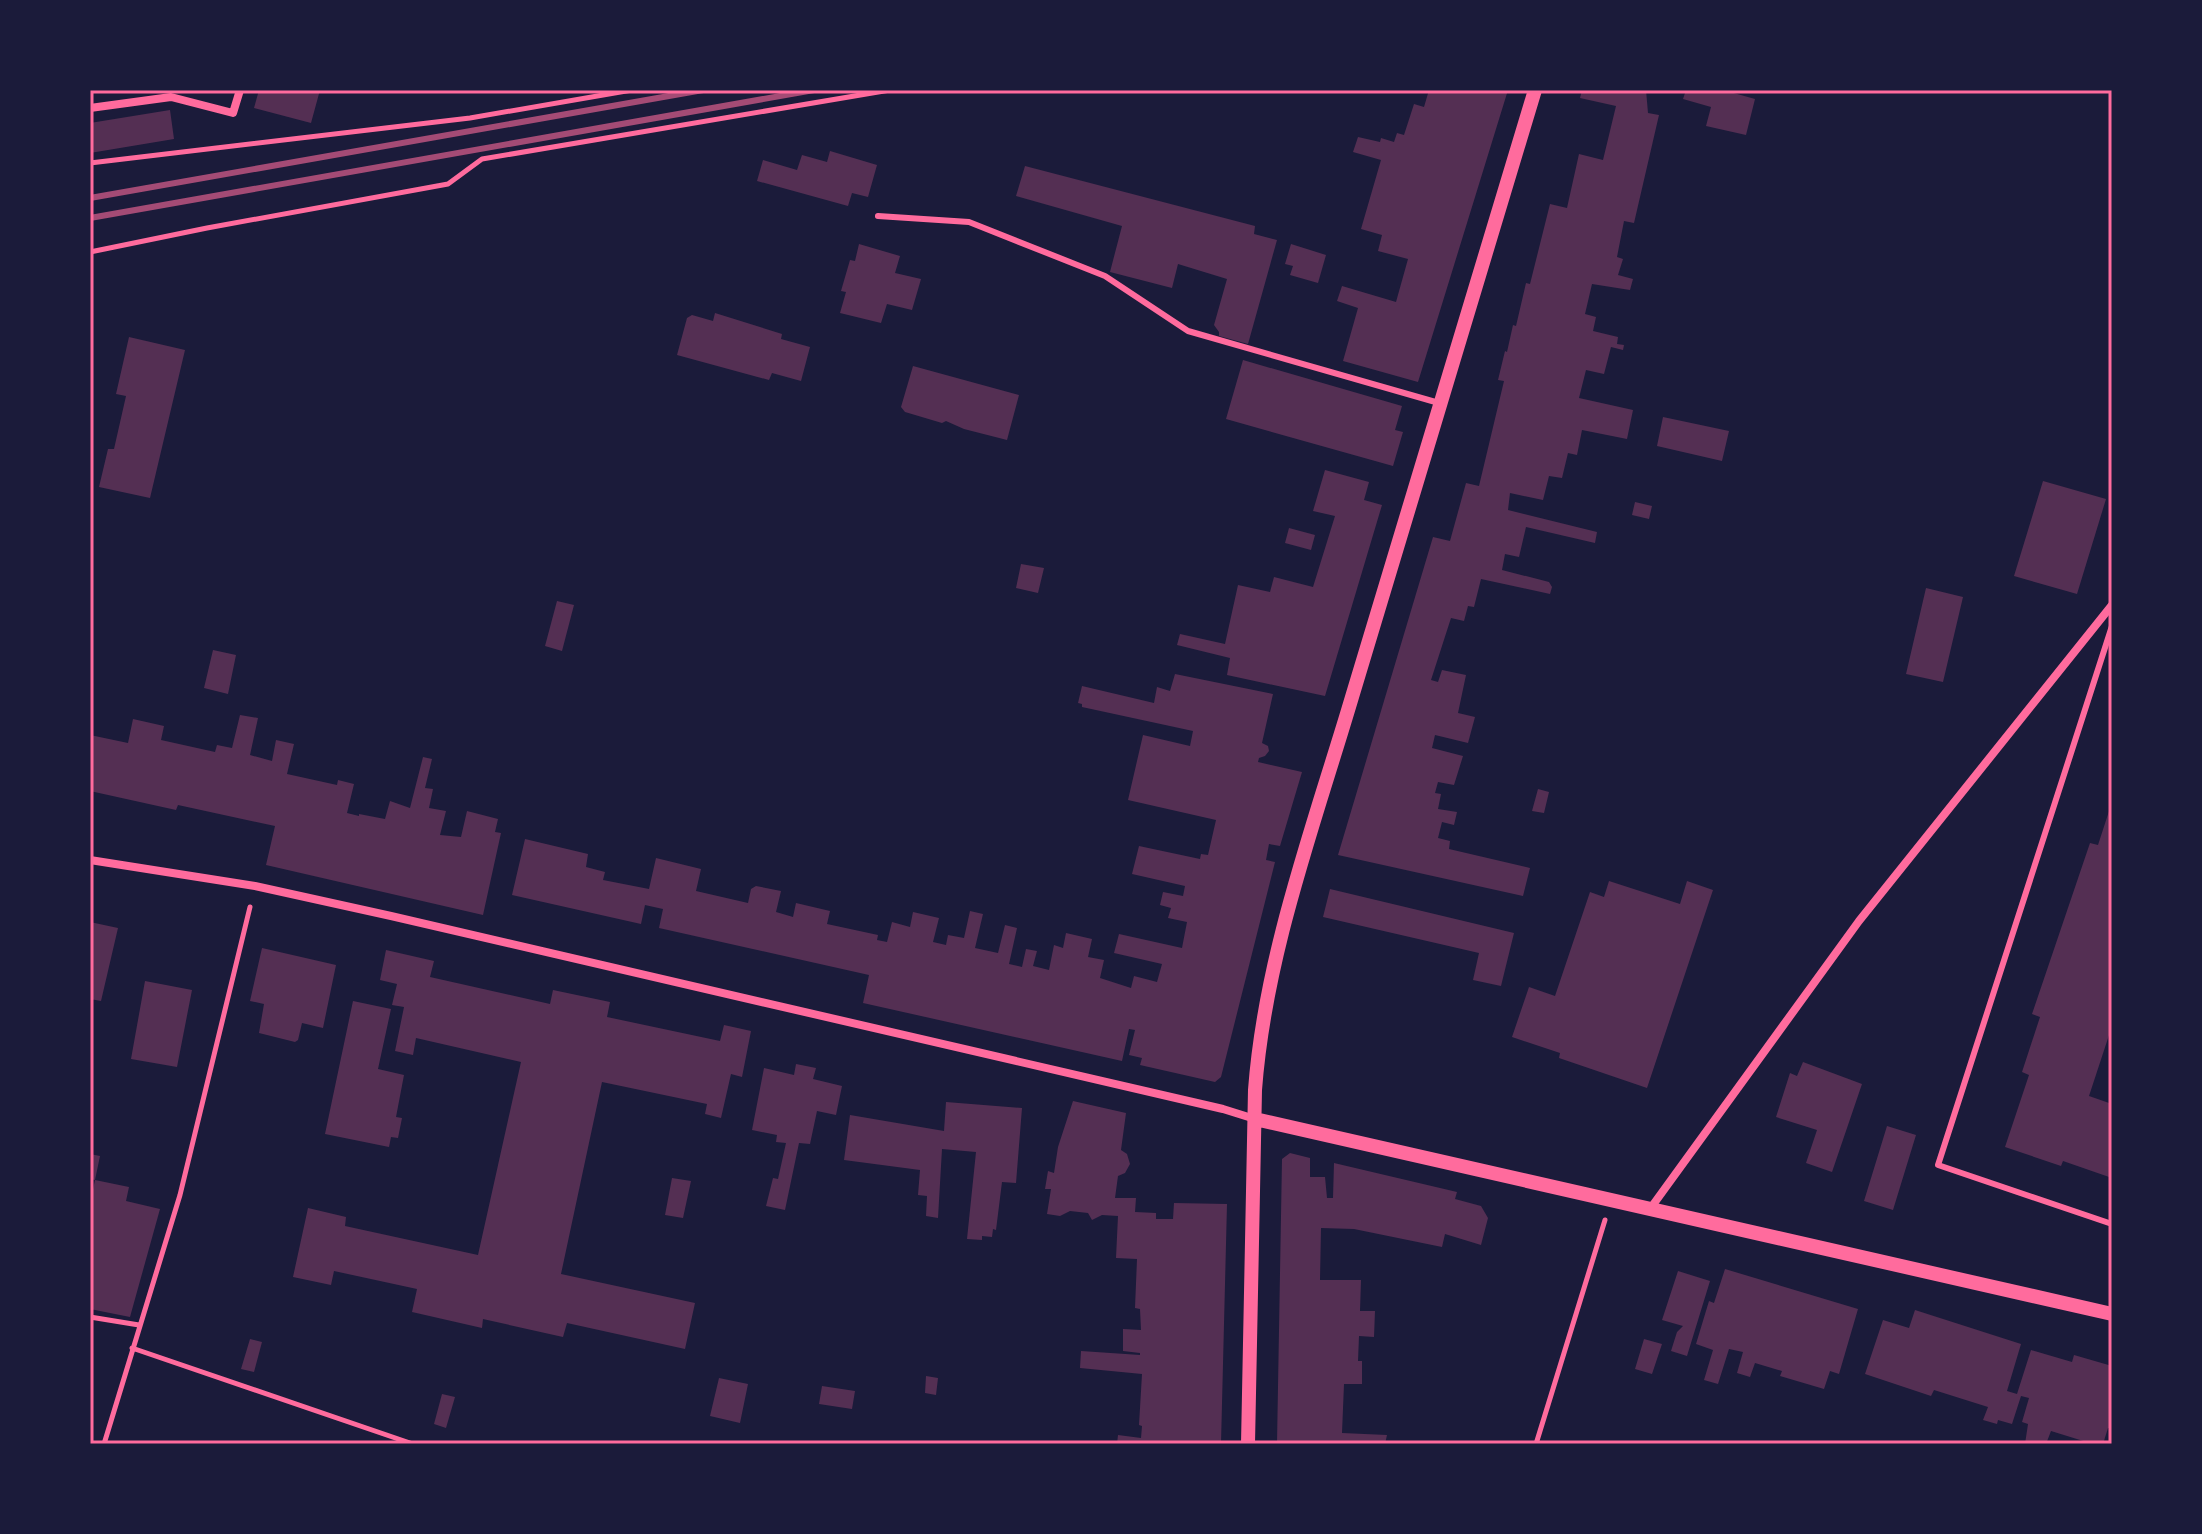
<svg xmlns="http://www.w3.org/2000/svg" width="2202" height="1534" font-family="Cabin,sans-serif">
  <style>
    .building { fill: #542f53 }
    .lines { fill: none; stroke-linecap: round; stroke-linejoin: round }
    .path { stroke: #ff6b9d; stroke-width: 5 }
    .service { stroke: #ff6b9d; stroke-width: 6 }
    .minor { stroke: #ff6b9d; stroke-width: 8 }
    .tertiary { stroke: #ff6b9d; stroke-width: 14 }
    .rail { stroke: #a44b75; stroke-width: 6 }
    .neatline { fill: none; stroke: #ff6b9d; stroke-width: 3 }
  </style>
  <rect width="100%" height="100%" fill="#1b1b3a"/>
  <path class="building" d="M259,90h61l-9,33 -57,-15z
    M1429,90h79l-90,292 -75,-21 15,-53 -21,-7 5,-15 54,16 12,-43 -30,-8 4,-16 -21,-6 20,-69 -28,-8 5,-15 22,5 1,-4 13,4 3,-9 7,2 10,-31 10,3z
    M1582,90h64l2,23 11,2 -25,108 -10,-2 -7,36 6,2 -5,16 15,4 -3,11 -38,-6 -7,30 11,3 -3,14 25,6 -1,7 7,1 -1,5 -12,-3 -7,27 -18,-4 -7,28 54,12 -6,29 -45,-9 -5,25 -9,-2 -6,25 -13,-2 -6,24 -33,-7 -2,17 89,22 -2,11 -69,-16 -7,30 -14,-3 -3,16 47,12 3,5 -2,7 -69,-15 -7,28 -6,-1 -4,15 -13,-3 -20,62 7,2 4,-12 24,5 -8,38 17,4 -7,26 -33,-8 -3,13 31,8 -9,29 -16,-3 -3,11 6,1 -3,15 19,3 -3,13 -12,-3 -4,16 12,3 -1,8 81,19 -7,28 -185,-41 95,-318 17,4 16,-58 13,3 25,-105 -6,-1 7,-29 2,1 6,-27 3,1 10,-43 4,1 20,-80 17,4 12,-54 24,6 13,-54 -36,-8z
    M1686,90h37l32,9 -9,36 -40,-9 5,-19 -28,-8z
    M170,110l4,29 -84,14v-30z
    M830,151l47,14 -9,32 -16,-4 -4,13 -91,-25 6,-21 34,10 5,-15 25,7z
    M1025,166l230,60 -1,8 23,6 -29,104 -29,-8v-4l-5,-7 13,-46 -49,-15 -6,24 -62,-16 12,-46 -106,-30z
    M859,244l41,12 -5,17 26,6 -9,31 -25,-6 -6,19 -41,-10 6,-21 -5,-1 9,-31 5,1z
    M1291,244l35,11 -8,28 -28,-8 3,-9 -8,-2z
    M715,313l67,21 -1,5 29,8 -9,34 -29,-8 -3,7 -92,-25 10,-37 5,-3 21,6z
    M129,337l56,13 -35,148 -51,-11 9,-38h6l12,-53 -10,-2z
    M1243,360l159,46 -7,24 8,2 -10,34 -167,-47z
    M913,366l106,29 -12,45 -43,-11 -18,-8 -4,2 -37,-11 -4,-5z
    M1663,417l66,14 -7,30 -65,-15z
    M1325,470l44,12 -5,18 18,5 -57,191 -98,-21 3,-17 -53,-13 3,-11 45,10 13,-59 32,7 4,-15 39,10 22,-71 -22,-5z
    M2043,481l63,18 -29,95 -63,-18z
    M1635,502l17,4 -3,13 -17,-4z
    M1289,528l26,7 -4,15 -26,-7z
    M1021,564l23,4 -6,25 -22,-5z
    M1926,588l37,9 -20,85 -37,-8z
    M557,601l17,4 -12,46 -17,-5z
    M213,650l23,5 -8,39 -24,-6z
    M1175,674l98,20 -11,49 6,3 1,5 -4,5 -6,2 -1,4 44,10 -22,74 -11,-2 -3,16 9,2 -54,215 -6,5 -75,-17 2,-7 -13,-3 6,-25 -6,-1 -7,32 -259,-58 6,-28 -210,-47 4,-19 -18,-4 -4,19 -129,-29 13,-56 63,15 -2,13 19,5 -2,8 46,9 7,-31 45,11 -5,22 52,12 3,-14 5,-3 25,5 -5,21 17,5 3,-14 34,8 -3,13 51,11 -1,5 10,2 5,-20 18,5 3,-15 26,6 -6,24 13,3 2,-10 16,3 6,-27 13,3 -8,34 23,5 7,-28 12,3 -8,36 13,3 4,-18 11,2 -4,15 16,4 5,-25 9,3 3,-15 26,6 -4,18 16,3 -4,18 31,10 3,-12 23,6 5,-18 -48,-11 5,-19 63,14 5,-26 -19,-4 3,-10 -11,-3 3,-13 20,4 2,-10 -53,-12 7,-28 61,13 1,-5 7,1 8,-35 -88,-20 15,-65 47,11 3,-15 -111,-24v-3l-4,-1 4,-17 72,17 3,-16 13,4z
    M240,715l18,3 -8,37 22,6 4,-21 18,4 -7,30 50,11 1,-5 16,4 -7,29 12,3v-2l26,5 5,-18 20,7 13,-51 9,2 -7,29 8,1 -4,19 17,3 -6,24 21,2 6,-26 31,8 -3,13 6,1 -18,82 -217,-50 9,-39 -97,-21 -2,5 -86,-19v-56l38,8 5,-24 31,7 -3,14 54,12 2,-7 15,3z
    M1538,789l11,3 -5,21 -12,-2z
    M2111,805l1,221 -23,70 23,8v74l-49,-17 -2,5 -56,-19 24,-72 -7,-3 18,-55 -8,-3 58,-171 8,2z
    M1609,881l71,23 7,-23 26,9 -66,198 -88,-30 1,-5 -48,-16 17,-50 26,9 35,-104 14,5z
    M1330,889l184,44 -13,53 -28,-6 6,-27 -156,-36z
    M90,922l28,6 -17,73 -11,-2z
    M262,948l74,17 -13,63 -21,-5 -4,17 -3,2 -36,-9 5,-29 -14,-3z
    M386,950l48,11 -4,16 120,27 3,-14 57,12 -3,15 113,24 4,-16 27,6 -9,46 -11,-3 -10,44 -16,-4 2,-10 -105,-22 -41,192 134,29 -10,46 -118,-26 -4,14 -80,-18 -1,9 -70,-16 5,-23 -83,-18 -3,14 -38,-8 15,-69 38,9 -1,9 133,29 43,-193 -105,-24 -3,17 -18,-4 9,-44 -12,-2 5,-21 -17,-4z
    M145,981l47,9 -15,77 -46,-8z
    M353,1001l38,8 -13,60 26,6 -8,42 6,1 -4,20 -7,-1 -2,10 -64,-13z
    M1803,1062l59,22 -30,88 -26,-9 11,-33 -41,-13 14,-44 7,3z
    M796,1064l20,4 -3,11 29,7 -6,29 -19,-4 -7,33 -11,-1 -14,67 -19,-4 7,-28 5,1 8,-36 -10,-1 1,-7 -25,-5 12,-62 30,7z
    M1073,1101l53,12 -5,37 6,4 3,10 -5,9 -7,3 -3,22h21l-1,14 21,1v6h17l1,-16 53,1 -6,240h-104l1,-9 23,3 1,-12 -3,-1 3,-51 -62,-6 1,-17 59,4v-2l-17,-2v-22l18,1 -1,-21 -5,-1 2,-49 -21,-1 2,-42 -16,-1 -10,5 -4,-7 -18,-2 -10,5 -13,-2 4,-25h-6l3,-18 6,2 4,-26z
    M946,1102l76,6 -6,75 -14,-1 -6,48 -3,-1 -1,8 -10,-1v4l-15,-1 9,-87 -34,-3 -4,69 -12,-2 1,-20 -9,-1 2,-25 -76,-10 6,-45 94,16z
    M1887,1126l29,9 -23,75 -29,-9z
    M1290,1153l20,5v19h15l2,21h6l1,-35 123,29 -2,7 26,7 7,12 -7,27 -36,-11 -3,13 -88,-18 -33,-1 -1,52h41l-1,31h15l-1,26 -15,-1 -1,25h4v23h-18l-2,49 45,2 -2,9 -49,-2 -59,2 5,-285z
    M90,1154l10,2 -5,24 34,7 -3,14 34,8 -30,108 -40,-8v-105l5,-24 -5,-1z
    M672,1178l19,3 -8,37 -18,-3z
    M1725,1269l133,40 -19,65 -9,-3 -6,18 -44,-13 2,-5 -27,-8 -5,14 -13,-4 6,-21 -14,-3 -11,35 -14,-4 9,-30 -17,-6 13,-43 5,2z
    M1678,1271l32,10 -23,75 -16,-5 6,-19 6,-6 -21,-6z
    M1915,1310l106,34 -14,47 10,3 14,-44 41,12 2,-7 38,11v63l-4,-1 -5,16h-10l-42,-13 -5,13h-21l3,-20 -6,-2 7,-24 -8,-2 -9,28 -14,-4 -1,4 -14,-4 5,-13 -54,-17 -3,6 -66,-22 18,-54 26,8z
    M250,1339l12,3 -8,30 -13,-3z
    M1644,1339l18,5 -10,30 -17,-5z
    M926,1376l12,2 -2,17 -11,-2z
    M719,1378l29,6 -8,39 -30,-7z
    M822,1386l33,5 -3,18 -33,-5z
    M442,1394l13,3 -9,31 -12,-4z"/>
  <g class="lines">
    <path class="path" d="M90,163l380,-45 162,-28
      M90,252l117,-24 241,-44 34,-25 408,-69
      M90,1317l49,8
      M132,1348l281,96
      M104,1444l76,-249 70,-288
      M1536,1444l69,-224"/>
    <path class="service" d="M878,216l91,6 136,54 83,55 251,72
      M2112,626l-174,539 174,59"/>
    <path class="minor" d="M90,108l81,-11 62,16 7,-23
      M90,860l165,26 136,30 832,193 32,10
      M1650,1209l209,-288 253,-316"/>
    <path class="tertiary" d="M1255,1119l857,195
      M1248,1444l7,-354c10,-134 59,-265 97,-393 61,-202 122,-405 183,-607"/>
    <path class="rail" d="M90,198l613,-108
      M90,218l724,-128"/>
  </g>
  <rect width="2202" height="1534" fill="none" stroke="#1b1b3a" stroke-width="184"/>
  <rect x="92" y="92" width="2018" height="1350" class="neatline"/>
</svg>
